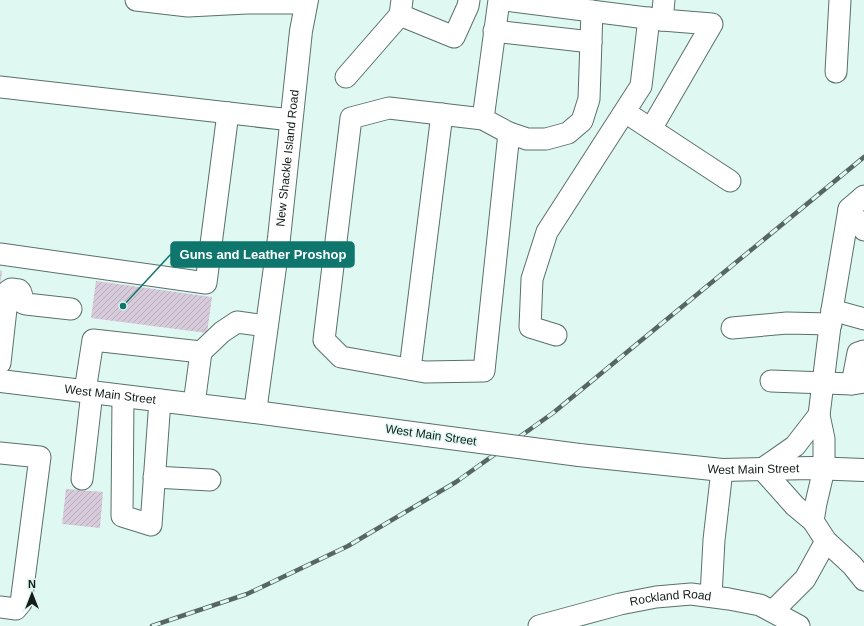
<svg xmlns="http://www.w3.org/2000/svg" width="864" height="626" font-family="Helvetica,sans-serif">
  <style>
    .building { fill: url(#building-hatch) }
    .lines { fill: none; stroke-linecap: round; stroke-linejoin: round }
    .minor-casing { stroke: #5a706b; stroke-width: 23 }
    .major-casing { stroke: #5a706b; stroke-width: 24 }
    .minor { stroke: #fff; stroke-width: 21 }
    .major { stroke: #fff; stroke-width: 22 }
    .rail-casing { stroke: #586662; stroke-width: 4.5 }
    .rail { stroke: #dff8f2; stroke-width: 3; stroke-dasharray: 9; stroke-linecap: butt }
    .major-bridge-casing { stroke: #5a706b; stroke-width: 24; stroke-linecap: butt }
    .major-bridge { stroke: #fff; stroke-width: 22 }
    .labels { text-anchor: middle; stroke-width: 3; stroke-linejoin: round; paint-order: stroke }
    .street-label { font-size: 12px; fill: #141d1a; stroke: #dff8f2 }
    .leader { fill: none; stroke: #0f766e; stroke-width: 1.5 }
    .callout-dot { fill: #0f766e; stroke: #dff8f2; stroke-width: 1.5 }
    .callout { fill: #0f766e; stroke: #0f766e; stroke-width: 1.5 }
    .callout-label { font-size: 13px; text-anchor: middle; font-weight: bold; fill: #fff }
  </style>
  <defs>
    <pattern id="building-hatch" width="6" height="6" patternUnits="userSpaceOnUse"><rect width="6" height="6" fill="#d7cada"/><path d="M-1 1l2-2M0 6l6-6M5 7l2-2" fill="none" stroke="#b8adba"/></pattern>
  </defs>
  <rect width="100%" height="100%" fill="#dff8f2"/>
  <path class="building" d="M0,270l2,1 -1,10h-1z
    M96,281l116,16 -5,36 -116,-15z
    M66,489l37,3 -3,36 -38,-4z"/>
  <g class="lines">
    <defs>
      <g id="minor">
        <path d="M136,0l52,6 59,-3h59"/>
        <path d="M505,0l157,20 50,4 -61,105"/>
        <path d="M400,15l54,22 14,-31 1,-6"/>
        <path d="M662,20l2,-20"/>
        <path d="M494,31l97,11"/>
        <path d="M836,72l4,-72"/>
        <path d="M346,77l54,-62 2,-15"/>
        <path d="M0,87l291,33"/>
        <path d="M389,108l94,11 26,14 -25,238 -59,1 -84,-15 -17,-17 27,-222z"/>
        <path d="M625,112l105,69"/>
        <path d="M483,119l16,-119"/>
        <path d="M509,133l18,6h19l22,-6 14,-12 7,-22 3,-88"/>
        <path d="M849,209l15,21"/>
        <path d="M0,254l206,29 22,-170"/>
        <path d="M832,310l32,9"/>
        <path d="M732,328l55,-5 44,1"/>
        <path d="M556,335l-26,-8 2,-48 15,-47 94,-146 8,-68"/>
        <path d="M0,363l8,-72 3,-2 8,1c4,3 2,8 4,13l3,1 45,5"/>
        <path d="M410,369l32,-255"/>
        <path d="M771,381l81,3 12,-2"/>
        <path d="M852,384l6,-31 6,-2"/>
        <path d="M85,391l8,-51 108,12 21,-20 15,-10 30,4"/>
        <path d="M123,396l-1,120 29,9 9,-125"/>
        <path d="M194,404l7,-52"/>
        <path d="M819,415l-24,31 -33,23 33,37 18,15 13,20 26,24 12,15"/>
        <path d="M0,453l40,4 -19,146 -5,6 -16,-2"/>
        <path d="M154,477l56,3"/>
        <path d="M82,479l10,-87"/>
        <path d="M813,521l3,-18 8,-34v-30l-5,-24 13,-105 17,-101 15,-13"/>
        <path d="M711,596l3,-56 8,-70"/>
        <path d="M773,611l32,-32 21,-38"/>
        <path id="s1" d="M539,626l81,-22 36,-7 35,-3 38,5 31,6 39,21"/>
      </g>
      <g id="major">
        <path id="s2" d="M0,381l255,31 172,23"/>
        <path id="s3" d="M255,412l24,-174 22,-207 6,-31"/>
        <path id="s4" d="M579,455l143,15 90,-2 52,2"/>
      </g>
    </defs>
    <use href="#minor" class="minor-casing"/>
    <use href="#major" class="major-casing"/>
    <use href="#minor" class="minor"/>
    <use href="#major" class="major"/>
    <defs>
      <path id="rail" d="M152,626l95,-32 101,-48 108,-64 97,-69 311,-256"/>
    </defs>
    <use href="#rail" class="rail-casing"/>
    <use href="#rail" class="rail"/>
    <defs>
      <path id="major-bridge" d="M427,435l152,20"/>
    </defs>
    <use href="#major-bridge" class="major-bridge-casing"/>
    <use href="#major-bridge" class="major-bridge"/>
  </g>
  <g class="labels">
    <g class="street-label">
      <text dy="4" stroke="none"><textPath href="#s3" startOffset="256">New Shackle Island Road</textPath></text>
      <text dy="4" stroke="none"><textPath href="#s2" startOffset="111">West Main Street</textPath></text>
      <text transform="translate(431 435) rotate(8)" y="4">West Main Street</text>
      <text dy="4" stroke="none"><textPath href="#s4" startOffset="175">West Main Street</textPath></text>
      <text dy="4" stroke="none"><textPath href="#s1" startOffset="135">Rockland Road</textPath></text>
    </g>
  </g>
  <path class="leader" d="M123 306L171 254"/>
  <circle class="callout-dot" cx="123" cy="306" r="4"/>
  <rect class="callout" x="171" y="242" width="183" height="25" rx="4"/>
  <g class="callout-label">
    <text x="263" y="259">Guns and Leather Proshop</text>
  </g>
  <g transform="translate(32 594)" stroke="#dff8f2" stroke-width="3" paint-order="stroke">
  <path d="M0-3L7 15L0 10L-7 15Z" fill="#141d1a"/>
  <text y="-6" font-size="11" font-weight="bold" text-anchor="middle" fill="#141d1a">N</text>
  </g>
</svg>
